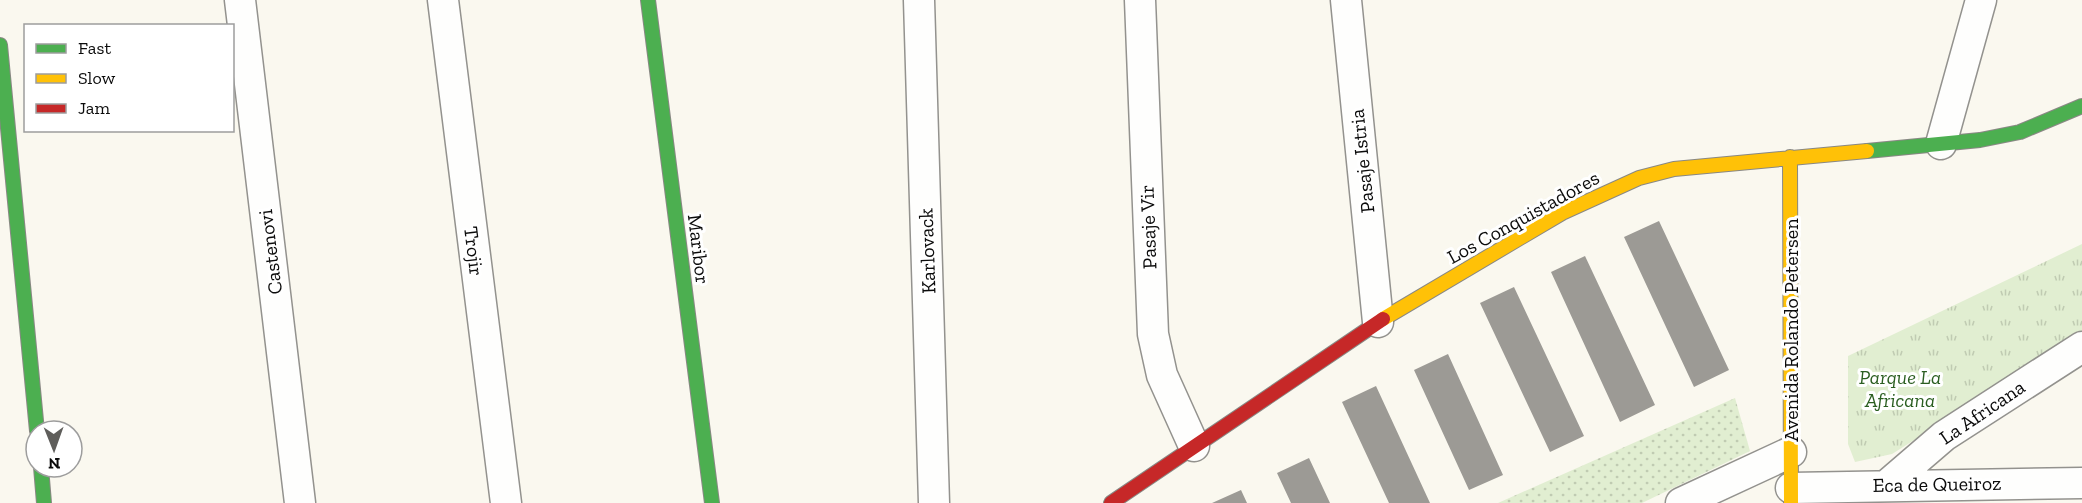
<svg xmlns="http://www.w3.org/2000/svg" width="2082" height="503" font-family="'Zilla Slab',serif">
  <style>
    .grass { fill: url(#grass-dots) }
    .park { fill: url(#park-tufts) }
    .building { fill: #9c9a95 }
    .lines { fill: none; stroke-linecap: round; stroke-linejoin: round }
    .street-casing { stroke: #93928e; stroke-width: 33 }
    .fast-casing { stroke: #898884; stroke-width: 16 }
    .slow-casing { stroke: #898884; stroke-width: 16 }
    .jam-casing { stroke: #898884; stroke-width: 16 }
    .street { stroke: #fefefd; stroke-width: 30 }
    .fast { stroke: #4caf50; stroke-width: 14 }
    .slow { stroke: #ffc107; stroke-width: 14 }
    .jam { stroke: #c62828; stroke-width: 14 }
    .labels { text-anchor: middle; stroke-width: 6; stroke-linejoin: round; paint-order: stroke }
    .street-label { font-size: 20px; fill: #0b0b0b; stroke: #fff }
    .park-label { font-size: 20px; font-style: italic; fill: #2b5e21; stroke: #fff }
  </style>
  <defs>
    <pattern id="grass-dots" width="8" height="8" patternUnits="userSpaceOnUse" patternTransform="scale(1.5)"><rect width="8" height="8" fill="#e1eed1"/><path d="M2 2h.1M6 6h.1" fill="none" stroke="#c0cbb2" stroke-width="1.8" stroke-linecap="round"/></pattern>
    <pattern id="park-tufts" width="24" height="20" patternUnits="userSpaceOnUse" patternTransform="scale(1.5)"><rect width="24" height="20" fill="#e1eed1"/><path d="M3 7l-1-3M5 7V3M7 7l1-3M15 17l-1-3M17 17v-4M19 17l1-3" fill="none" stroke="#c0cbb2"/></pattern>
  </defs>
  <rect width="100%" height="100%" fill="#faf8ef"/>
  <path class="grass" d="M1735,398l15,53 -108,52h-144z"/>
  <path class="park" d="M2082,244v91l-190,119 -37,8 -7,-18v-88z"/>
  <path class="building" d="M1659,221l70,149 -35,17 -70,-150z
    M1585,256l70,149 -35,17 -69,-150z
    M1514,287l70,149 -34,16 -70,-149z
    M1448,354l55,121 -34,15 -55,-120z
    M1376,386l54,117h-41l-47,-101z
    M1309,458l21,45h-39l-14,-30z
    M1241,490l6,13h-35z"/>
  <g class="lines">
    <defs>
      <path id="street" d="M240,0l60,503
        M443,0l63,503
        M919,0l15,503
        M1140,0l13,334 9,41 32,71
        M1346,0l32,322
        M1941,144l40,-144
        M1887,485l57,-49 138,-89
        M1791,488l291,-5
        M1681,503l110,-51"/>
      <path id="fast" d="M648,0l64,503
        M0,45l37,386
        M1867,151l113,-11 40,-8 62,-26
        M41,467l3,36"/>
      <path id="slow" d="M1790,157l1,346
        M1383,319l179,-106 77,-35 35,-9 193,-18"/>
      <path id="jam" d="M1111,503l272,-184"/>
    </defs>
    <use href="#street" class="street-casing"/>
    <use href="#fast" class="fast-casing"/>
    <use href="#slow" class="slow-casing"/>
    <use href="#jam" class="jam-casing"/>
    <use href="#street" class="street"/>
    <use href="#fast" class="fast"/>
    <use href="#slow" class="slow"/>
    <use href="#jam" class="jam"/>
  </g>
  <g class="labels">
    <g class="street-label">
      <text transform="translate(1362 161) rotate(-96)" y="7">Pasaje Istria</text>
      <text transform="translate(1523 217) rotate(-29)" y="7">Los Conquistadores</text>
      <text transform="translate(1148 227) rotate(-92)" y="7">Pasaje Vir</text>
      <text transform="translate(699 249) rotate(83)" y="7">Maribor</text>
      <text transform="translate(474 251) rotate(83)" y="7">Trojir</text>
      <text transform="translate(927 251) rotate(-92)" y="7">Karlovack</text>
      <text transform="translate(270 252) rotate(-97)" y="7">Castenovi</text>
      <text transform="translate(1791 330) rotate(-90)" y="7">Avenida Rolando Petersen</text>
      <text transform="translate(1982 412) rotate(-34)" y="7">La Africana</text>
      <text transform="translate(1937 484) rotate(-1)" y="7">Eca de Queiroz</text>
    </g>
    <g class="park-label">
      <text x="1900" y="384">Parque La<tspan x="1900" dy="23">Africana</tspan></text>
    </g>
  </g>
  <rect x="24" y="24" width="210" height="108" fill="#ffffff" stroke="#9d9d9d" stroke-width="1.5"/>
  <rect x="36" y="44" width="30" height="9" fill="#4caf50" stroke="#9d9d9d" stroke-width="1.5"/>
  <text x="78" y="54" font-size="18" fill="#0b0b0b">Fast</text>
  <rect x="36" y="74" width="30" height="9" fill="#ffc107" stroke="#9d9d9d" stroke-width="1.5"/>
  <text x="78" y="84" font-size="18" fill="#0b0b0b">Slow</text>
  <rect x="36" y="104" width="30" height="9" fill="#c62828" stroke="#9d9d9d" stroke-width="1.5"/>
  <text x="78" y="114" font-size="18" fill="#0b0b0b">Jam</text>
  <g transform="translate(54 449) rotate(179)"><circle r="28" fill="#ffffff" stroke="#9d9d9d" stroke-width="1.5"/>
  <path d="M0-4.5L10 22L0 15L-10 22Z" fill="#5f5e5b"/>
  <text y="-9" font-size="16" font-weight="bold" text-anchor="middle" fill="#0b0b0b">N</text>
  </g>
</svg>
